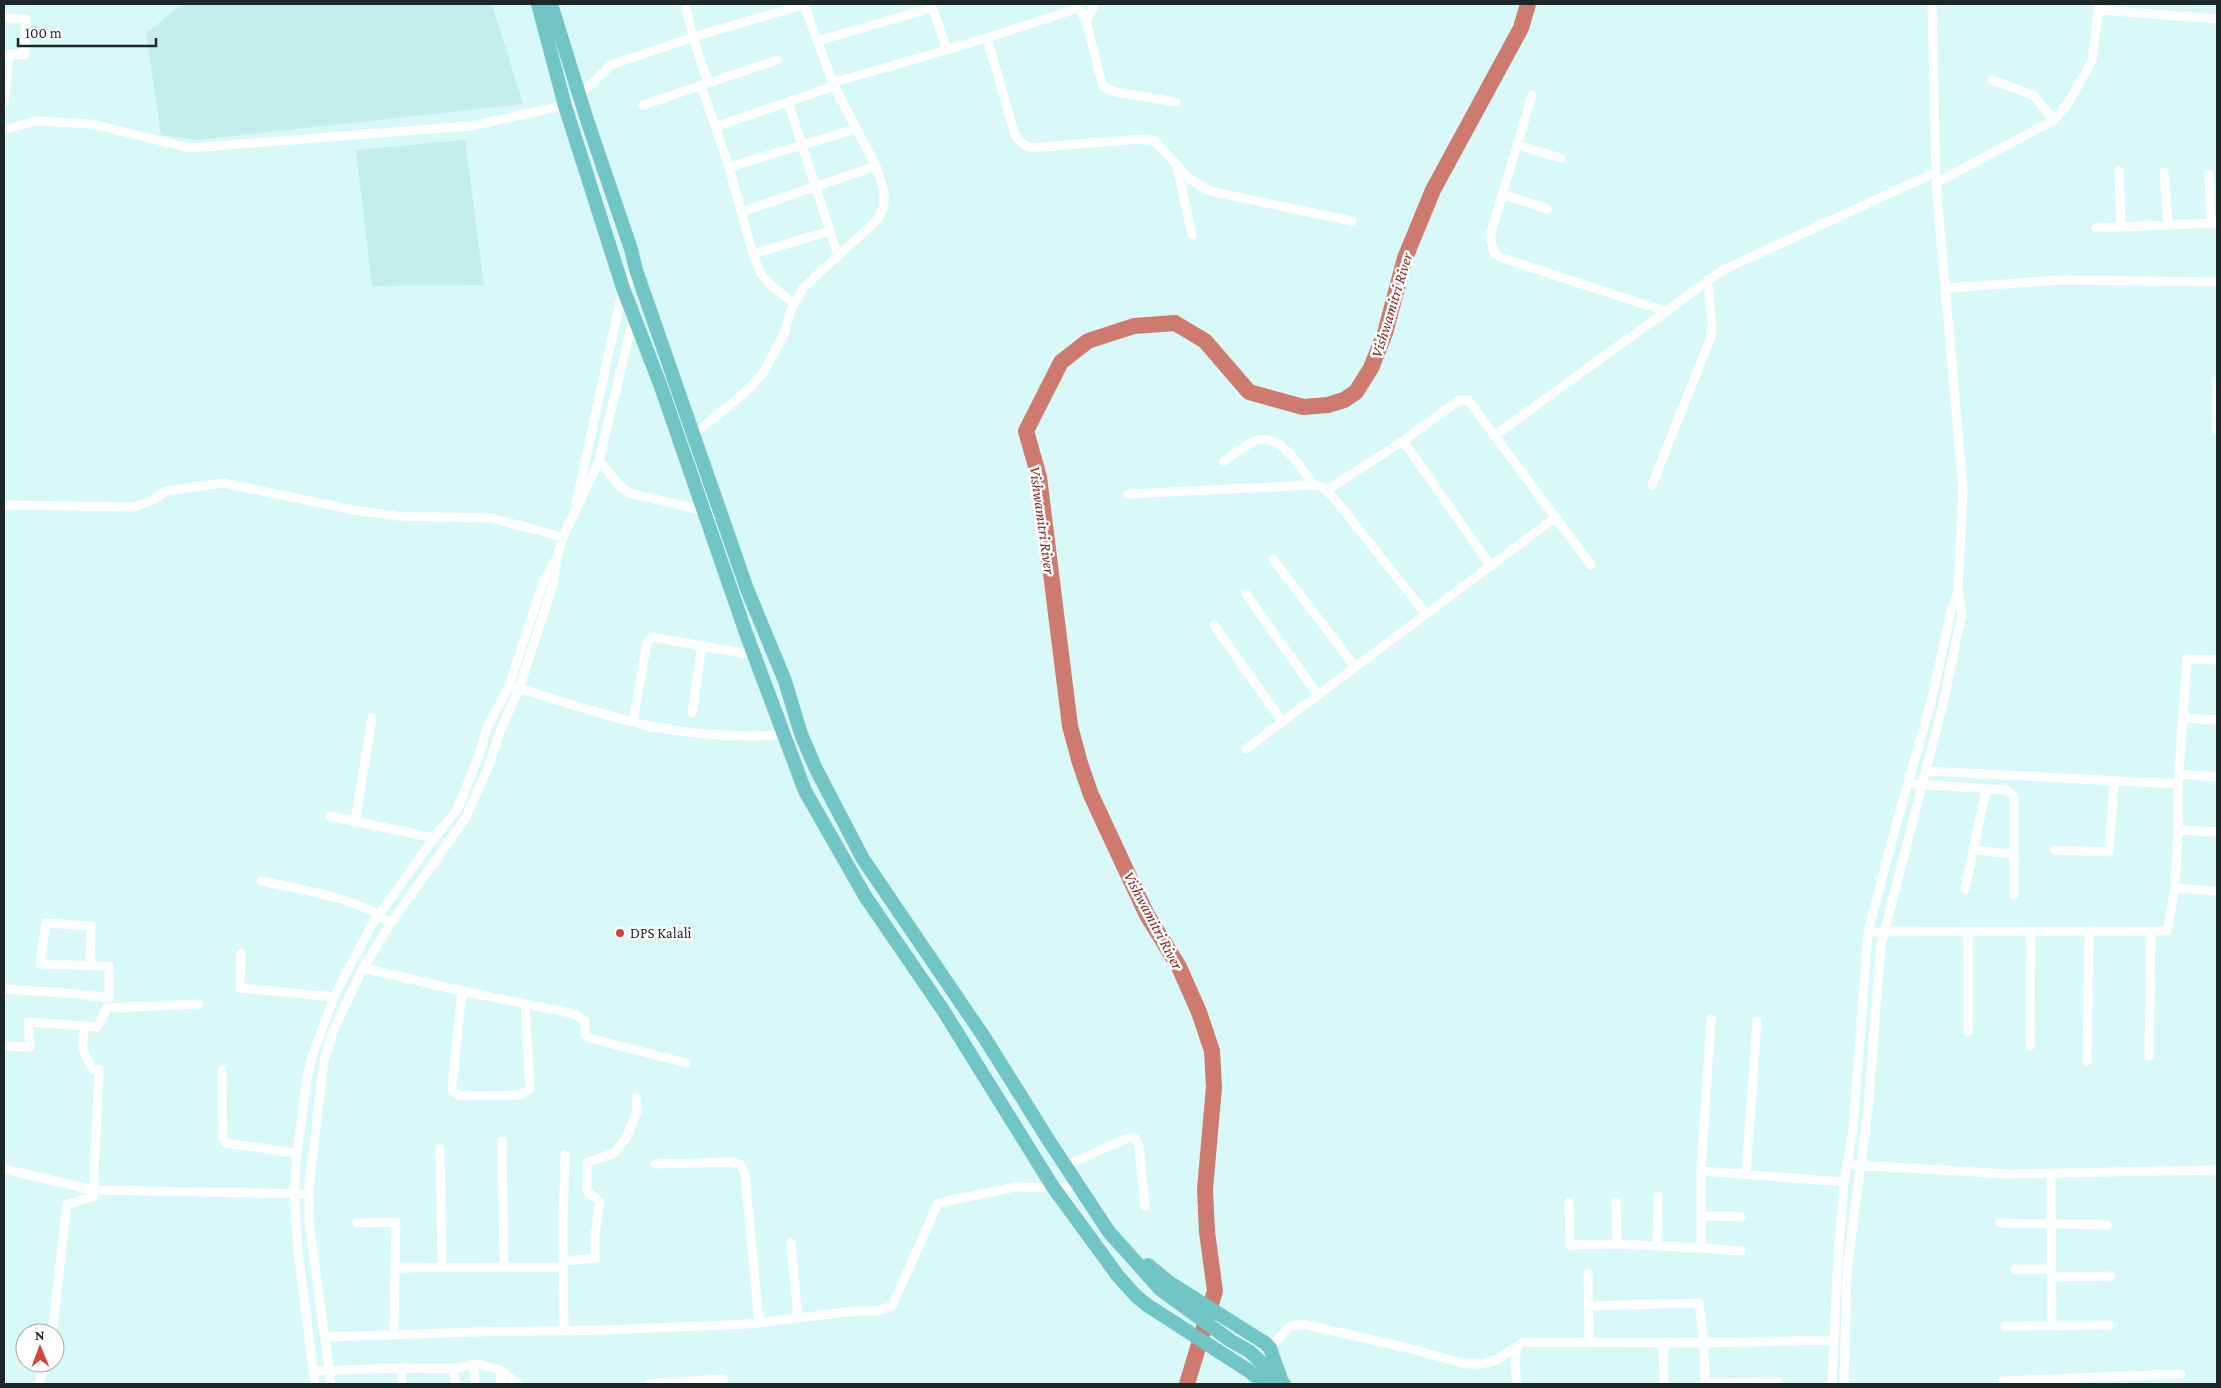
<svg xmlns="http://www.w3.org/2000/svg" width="2221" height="1388" font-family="'Crimson Pro',serif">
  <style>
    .built { fill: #c3eeec }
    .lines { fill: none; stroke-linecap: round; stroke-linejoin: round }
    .river { stroke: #ce7a6f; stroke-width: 16 }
    .minor { stroke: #fff; stroke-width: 9 }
    .primary { stroke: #71c5c4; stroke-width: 14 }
    .poi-dot { fill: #d04336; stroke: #fff; stroke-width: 2 }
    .labels { text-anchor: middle; stroke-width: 5; stroke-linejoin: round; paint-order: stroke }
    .poi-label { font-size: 15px; fill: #1c2828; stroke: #fff; text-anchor: start }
    .water-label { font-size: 16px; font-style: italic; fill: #8b271e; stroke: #fff }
  </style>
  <rect width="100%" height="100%" fill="#d8f9f7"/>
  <path class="built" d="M183,4h309l31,100 -327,36 -35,-5 -15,-102z
    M465,140l19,145 -112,1 -16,-136z"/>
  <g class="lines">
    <path class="river" d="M1187,1384l28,-93 -8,-59 -2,-43 9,-102 -2,-36 -13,-39 -20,-45 -32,-52 -56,-120 -11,-32 -10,-37 -31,-249 -13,-46 35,-69 27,-21 46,-15 41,-3 30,18 44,51 54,15 25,-2 16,-5 12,-8 15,-24 14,-35 20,-75 28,-68 88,-162 7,-24"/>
    <path class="minor" d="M685,4l8,33 15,46
      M931,4l16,46
      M1932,4l4,172
      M2099,10l118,9
      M4,18l22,1 -1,36 -21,-1
      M1086,21l9,-17
      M987,38l28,97c4,7 8,9 15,13l110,-9 15,2 35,38 19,12 143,30
      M817,41l115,-33
      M1992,80l41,15 21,25
      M832,83l155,-45 88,-29 5,1 6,11 17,66 13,5 60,10
      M701,85l28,82 24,87 8,20 11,12 22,18
      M1532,95l-42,141 4,17 8,5 163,53
      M579,96l32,-31 82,-28 113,-33
      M788,102l50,154
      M4,103l5,-49
      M643,105l134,-45
      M715,127l119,-41
      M4,130l32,-9 56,3 98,24 281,-22 110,-24
      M1517,145l44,13
      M1177,166l15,69
      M729,167l127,-38
      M2119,171l2,56
      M2164,172l4,53
      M2209,174l2,50
      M1502,194l45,15
      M741,212l135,-46
      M2096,228l121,-5
      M753,254l77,-23
      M1947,288l114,-8 156,2
      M2216,429l1,-49
      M694,434l49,-40 19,-19 22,-41 7,-24 12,-22 75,-69 6,-13v-15l-8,-25 -42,-80 -30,-82
      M1494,436l229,-166 213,-98
      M1403,441l88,125
      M599,461l21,25 9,7 93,22
      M1224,461c8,-5 26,-20 34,-21 25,-5 43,29 56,45
      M1652,485l59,-148 1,-9 -4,-48
      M1327,490l76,-49 55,-40 10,-1 123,165
      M1128,494l186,-9 8,2 12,11 92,116
      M576,503l47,-215 13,-18
      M4,505l130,2 20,-8 12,-8 57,-8 131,27 43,6 94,2 72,19
      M1273,559l82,108
      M1246,594l72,101
      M1214,625l68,96
      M514,687c45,13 90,29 135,39 50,10 101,12 152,8
      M692,713l10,-68
      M2183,718l34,2
      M633,721l14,-78 5,-6 102,18
      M1246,749l310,-232
      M1926,771l252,13
      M2179,774l38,3
      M1916,784l90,6 8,6v99
      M330,816l104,22
      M355,822l17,-104
      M2178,830l39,2
      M1974,850l39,4
      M2054,850l55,2 5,-71
      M261,881c36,8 103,17 129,43
      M2175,888l42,3
      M1965,889l21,-99
      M1868,932l299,-1 8,-43 3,-58v-46l9,-125 30,1
      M241,953l-1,35 94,9
      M363,968l99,23 113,23 10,8v12l4,4 97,25
      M4,989l72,5 33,4v-32l-69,-2 6,-41 45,3 -1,40
      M462,991l-10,96 1,4 7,5 60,-1 10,-6 -5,-85
      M1711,1019l-10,152 143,11
      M1968,1031v-100
      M4,1046l26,1 -2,-25 69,5 10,-19 92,-4
      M2030,1046l1,-115
      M2149,1056l2,-125
      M2087,1061l2,-130
      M222,1070l1,69 2,4 72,10
      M502,1141l2,126
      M440,1148l2,119
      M655,1164l77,-2 9,3 4,10 14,148
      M1855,1165l153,9 209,-4
      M1064,1166l64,-28 8,1 3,7 6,60
      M4,1169l89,21 216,4
      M2051,1173l1,152
      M1746,1174l11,-153
      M1569,1202l1,43 47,-1 84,4v-77
      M1616,1202l1,42
      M1701,1216l40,1
      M357,1223l39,-1 -1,46 168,-1
      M2000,1223l107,2
      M791,1243l7,75
      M1657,1246l1,-50
      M1701,1248l40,3
      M563,1261l32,-3v-23l5,-33 -13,-11v-28l27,-10 12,-15 11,-26 -1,-15
      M2015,1269h36
      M1588,1273l1,69
      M2052,1277l59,-1
      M2005,1326l105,-1
      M564,1330l-1,-106 2,-69
      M52,1333l15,-129 26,-7 6,-127 -6,-1c-11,-16 -13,-25 -7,-43
      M394,1334l1,-66
      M325,1337l150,-5 132,-2 141,-6 107,-13h22l15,-5 46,-103 77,-16 63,1
      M1663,1342l1,42
      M1270,1348l19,-21 13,-3 102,23 62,17h14l17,-4 20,-14
      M473,1364l2,20
      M401,1368l1,16
      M454,1369l1,15
      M500,1370l1,14
      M313,1371l88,-3 53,1 19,-5 9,1 18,5 18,14
      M2003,1381l178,-7
      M1705,1383l73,-1
      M39,1384l6,-21
      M315,1384l-17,-133 -4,-58 3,-40 10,-75 6,-24 21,-57 37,-71 63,-88 23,-28 22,-55 8,-27 22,-42 34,-103 11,-21
      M331,1384l-22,-163v-35l15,-125 9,-30 30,-63 27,-44 75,-105 23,-51 11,-34 20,-45 34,-104 4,-28 6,-20 36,-76 34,-142
      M649,1384l74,-5v5
      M1517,1384l-2,-21 2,-17 7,-4 180,1 -5,-40 -111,3
      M1705,1384l-1,-41 129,-3
      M1832,1384l5,-110 7,-92 9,-53 15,-197 28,-107 35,-123 20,-91 7,-20
      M1844,1384l3,-114 21,-161 13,-164 62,-241 19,-91 -4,-22 5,-101 -27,-307 118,-63 14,-17 24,-42 7,-57"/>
    <path class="primary" d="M538,4l27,102 58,182 38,99 86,249 58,155 60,105 78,114 110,177 65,89 18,20 11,9 102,66 16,13
      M551,4l36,116 44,129 5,21 111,319 38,92 16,53 15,35 47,90 121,178 67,107 58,88 51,57 71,52 18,10 35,33
      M1148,1265l22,18 95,60 5,5 11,31"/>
  </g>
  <circle class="poi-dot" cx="620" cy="933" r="5"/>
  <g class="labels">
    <g class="poi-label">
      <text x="630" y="938">DPS Kalali</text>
    </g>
    <g class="water-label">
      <text transform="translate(1391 305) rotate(-73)" y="6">Vishwamitri River</text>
      <text transform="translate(1043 520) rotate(82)" y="6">Vishwamitri River</text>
      <text transform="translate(1154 920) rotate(62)" y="6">Vishwamitri River</text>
    </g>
  </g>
  <rect width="2221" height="1388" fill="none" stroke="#1c2828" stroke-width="10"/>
  <g transform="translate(40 1348) rotate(359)"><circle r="24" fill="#ffffff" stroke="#a4a9a9"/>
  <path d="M0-4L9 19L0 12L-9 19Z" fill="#d04336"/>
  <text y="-8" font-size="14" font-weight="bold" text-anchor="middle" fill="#1c2828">N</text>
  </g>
  <path d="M18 38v8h138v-8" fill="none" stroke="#1c2828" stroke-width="2.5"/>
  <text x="25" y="38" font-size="15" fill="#1c2828" stroke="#ffffff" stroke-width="4" paint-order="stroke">100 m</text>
</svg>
